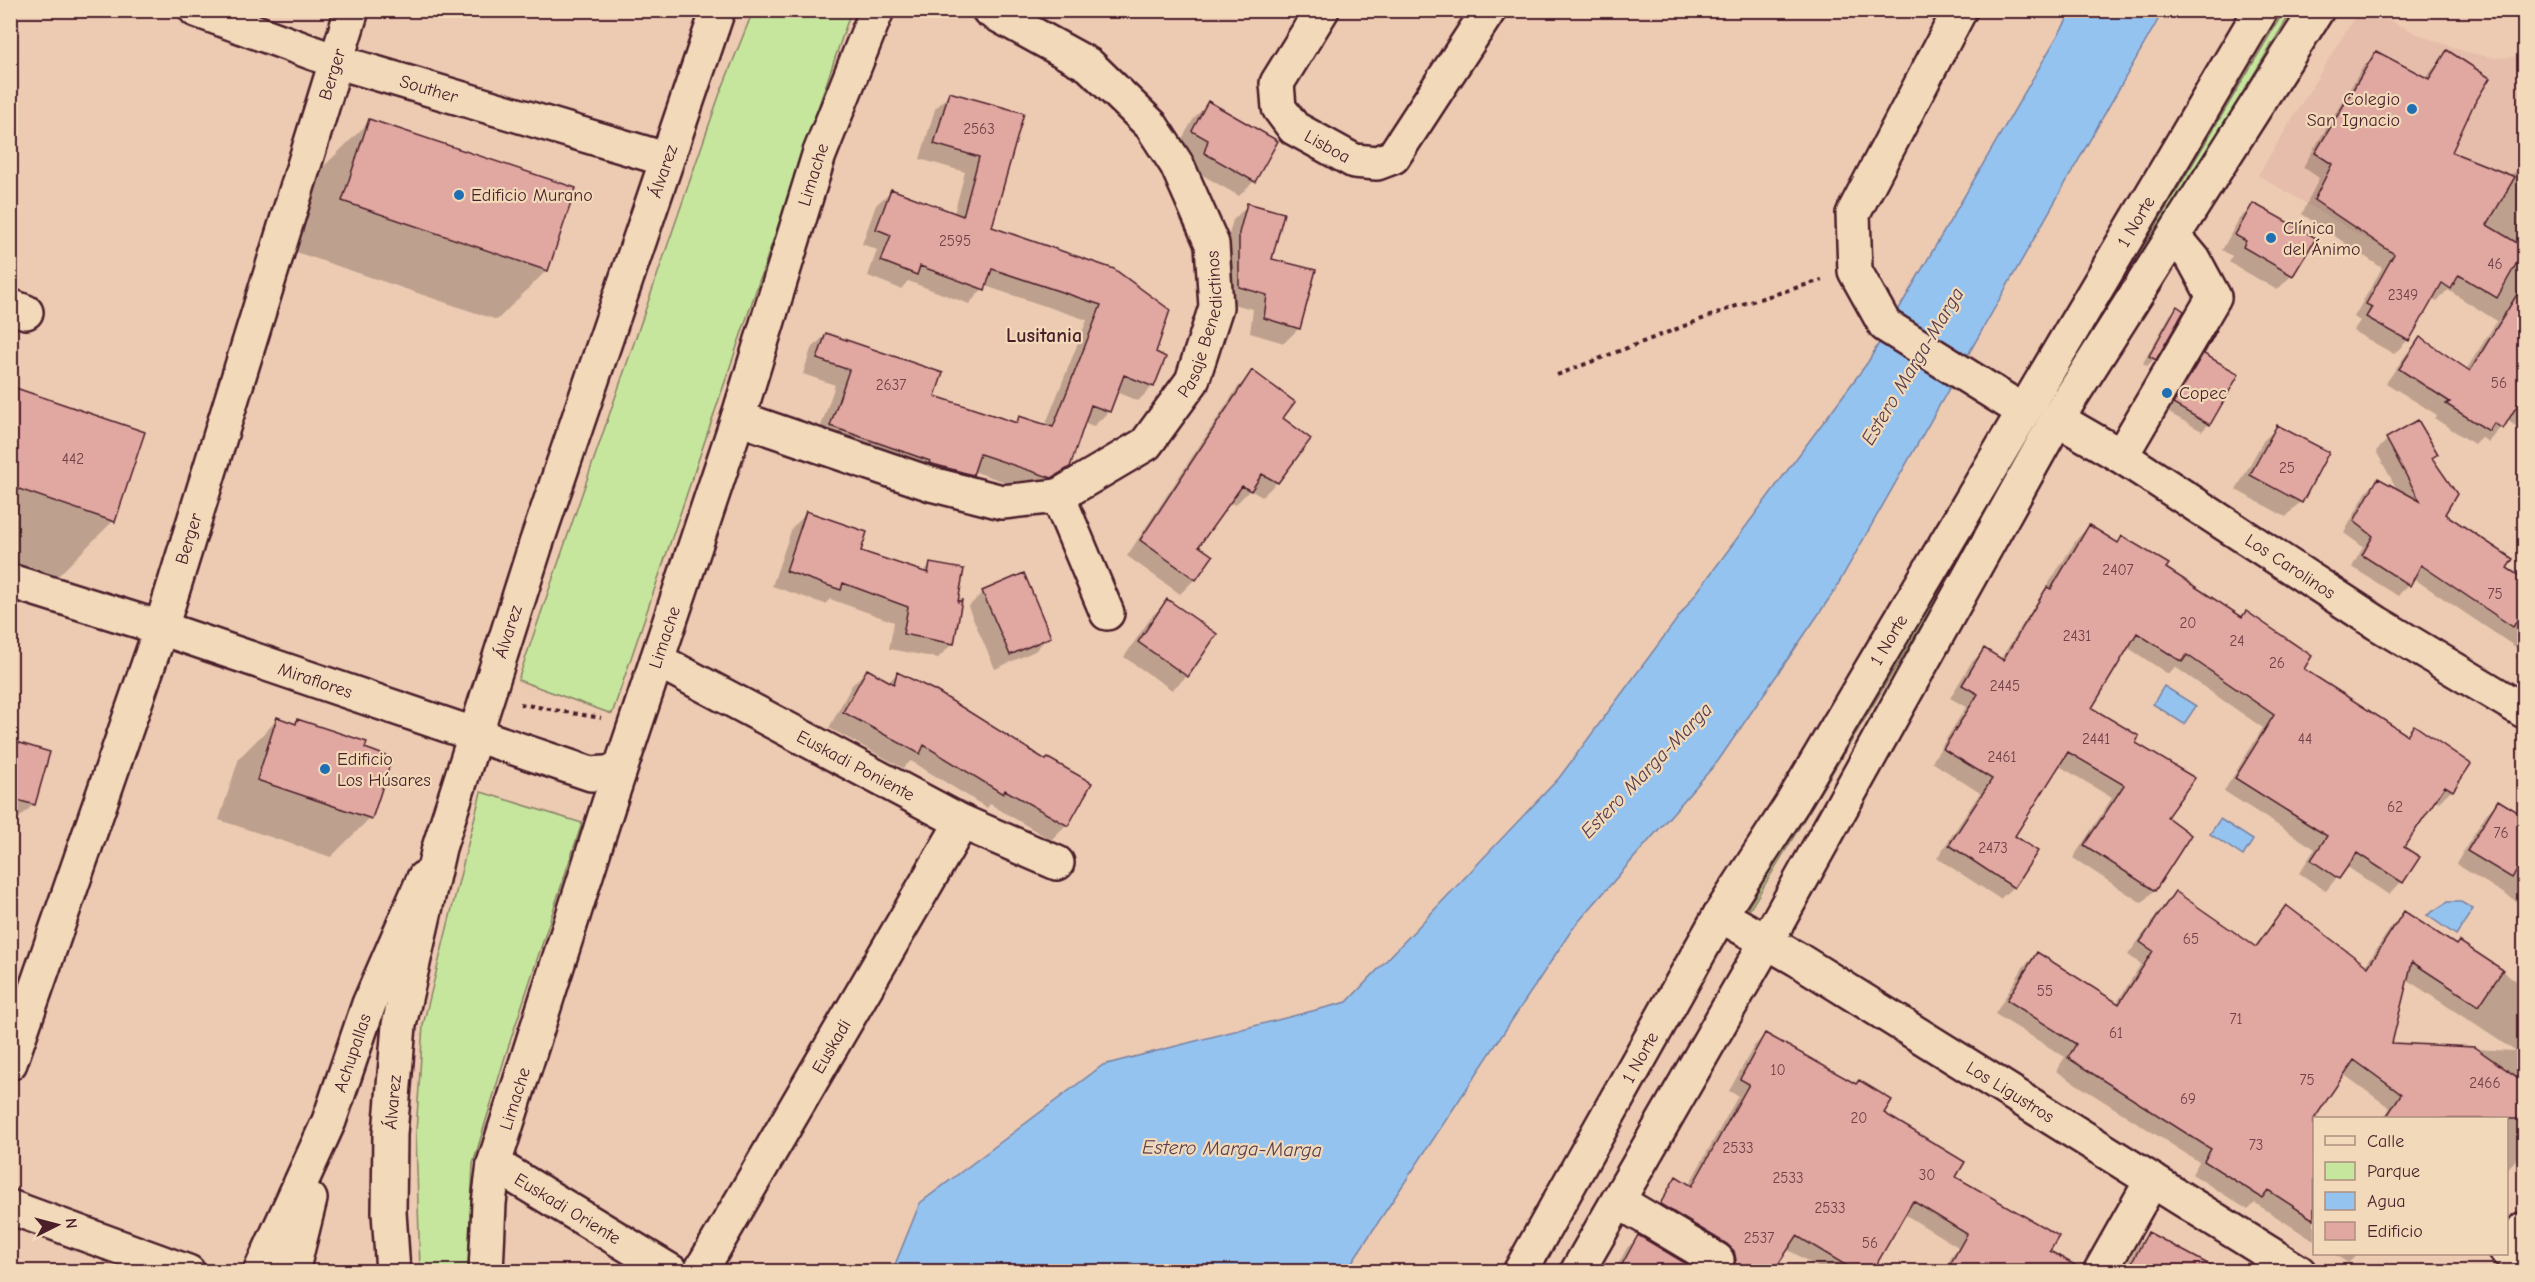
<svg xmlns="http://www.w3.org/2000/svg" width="2535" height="1282" font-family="'Comic Neue',sans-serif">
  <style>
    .built { fill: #e6bdaa }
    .green { fill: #c6e69e; stroke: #888264; stroke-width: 1.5 }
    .water { fill: #95c3ef; stroke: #7781a1; stroke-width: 1.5 }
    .shadow { fill: #0003; fill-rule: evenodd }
    .building { fill: #e1a7a1; stroke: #4a1f2b; stroke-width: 1.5 }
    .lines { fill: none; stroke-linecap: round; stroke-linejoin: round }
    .minor-casing { stroke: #4a1f2b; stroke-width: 38 }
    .major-casing { stroke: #4a1f2b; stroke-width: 38 }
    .path { stroke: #4a1f2b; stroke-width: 4; stroke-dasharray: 4.5 4.5; stroke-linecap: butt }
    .minor { stroke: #f2d9b9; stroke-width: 33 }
    .major { stroke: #f2d9b9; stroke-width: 33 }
    .poi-dot { fill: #1f6fb2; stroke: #f2d9b9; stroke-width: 2 }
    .labels { text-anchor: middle; stroke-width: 4.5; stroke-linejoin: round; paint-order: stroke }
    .number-label { font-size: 15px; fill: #704148 }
    .street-label { font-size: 18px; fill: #4a1f2b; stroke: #f2d9b9 }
    .poi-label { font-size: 18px; fill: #4a1f2b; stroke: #f2d9b9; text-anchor: start }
    .neighbourhood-label { font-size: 20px; font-weight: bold; fill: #4a1f2b; stroke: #f2d9b9 }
    .water-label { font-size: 20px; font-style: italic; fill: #594052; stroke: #f2d9b9 }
  </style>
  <rect width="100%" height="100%" fill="#edcab2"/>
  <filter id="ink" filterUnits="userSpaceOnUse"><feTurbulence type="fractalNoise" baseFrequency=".0167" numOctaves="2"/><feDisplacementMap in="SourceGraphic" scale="12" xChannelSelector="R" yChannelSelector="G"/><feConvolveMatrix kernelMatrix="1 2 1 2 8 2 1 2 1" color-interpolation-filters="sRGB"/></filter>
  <g filter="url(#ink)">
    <path class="built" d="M2373,13l49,23 44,16 28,6 30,-1v104l-73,128 -193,-114 96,-157z"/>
    <path class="green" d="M753,11h98l-239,703 -94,-34 201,-584z
      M2284,11h8l-542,898 -2,-1z
      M481,792l101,31 -77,234 -32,107 -5,107h-48l-4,-138 7,-108z"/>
    <path class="water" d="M2072,11h91l-330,582 -115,168 -145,167 -227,343 -454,1 28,-69 183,-138 244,-63 212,-224 309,-416z
      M2164,686l32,20 -12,18 -31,-20z
      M2220,819l33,21 -10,16 -33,-22z
      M2448,902h13l12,7 -17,26 -29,-20z"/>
    <path class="shadow" d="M2447,52l25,53 -22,48 56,22 18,-5v262l-17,-12 -19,22 -7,-5 -7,7 -40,-26 3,-3 -51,-32 21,-30 13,-14 46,31 31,-49 -49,-31 -11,12 -5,-3 -24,41 -14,14 -41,-23 7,-10 -6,-4 28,-49 -80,-54 17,-36 -16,-11 60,-100 13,-14 49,26z
      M950,94l72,20 -32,114 123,42 41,83 -1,33 -15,15 -22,-9 -8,20 -15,15 -9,-4 -15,43 -16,16 -19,10 -61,-21 -16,18 -141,-48 19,-56 -32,-11 8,-25 15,-15 107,63 80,27 6,-6 26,8 42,-106 -102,-34 -16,18 -61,-23 -7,8 -33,-13 9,-26 -15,-6 14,-39 15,-14 63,23 11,-42 -45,-13 15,-50z
      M1209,103l45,78 -15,15 -49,-28 4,-13 -16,-9 16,-28z
      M370,121l177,149 -50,50 -204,-69 27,-81z
      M1248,205l51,123 -15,15 -34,-10 3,-24 -29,-7 1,-53 8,-29z
      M2254,205l38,70 -15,15 -48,-28 3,-6 -10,-6 17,-31z
      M2177,308l-23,51 -7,7 -4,-3 27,-48z
      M2211,338l-9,16 35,21 -28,49 -7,7 -35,-19z
      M1253,372l28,47 28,20 -32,43 -15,15 -12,-7 -15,15 -6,-3 -32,45 -2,32 -15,15 -53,-38 111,-169z
      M10,388l103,133 -56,56 -47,-16z
      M2278,427l22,75 -14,15 -50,-27 27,-49z
      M2387,440l44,19 12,55 62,54 19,13v82l-9,-6 5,-7 -107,-72 -15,18 -46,-29 11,-20 -19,-14 23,-42 11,-11 20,11 -22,-40z
      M807,513l52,39 63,21 8,-8 26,39 -3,39 -15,15 -49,-9 5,-27 -64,-23 -5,5 -53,-18 20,-58z
      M2089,526l28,17 5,-6 180,132 104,66 8,-8 37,63 -12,12 -5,-3 -32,48 16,11 -17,24 -12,13 -43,-29 -20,25 -27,-18 16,-24 -91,-58 39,-63 -88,-61 -7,7 -41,-27 -37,62 44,34 31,74 -11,73 -12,13 -69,-45 39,-60 -54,-33 -45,71v51l-13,12 -63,-41 43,-65 -48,-31 34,-55 -16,-9 21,-35 13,-13 16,10 77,-121z
      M983,592l66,44 -14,15 -40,18 -27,-62z
      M1167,601l20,75 -15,14 -48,-33 28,-41z
      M867,670l21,12 9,-8 169,151 -15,15 -61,-36 -3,4 -76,-47 -8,7 -74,-40 23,-43z
      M278,719l16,5 4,-3 65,28 7,69 -39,39 -112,-37 20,-62z
      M10,742l39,11 -16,52 -15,14 -8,-2z
      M2499,801l25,16v89l-68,-42 30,-50z
      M2175,893l79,54 32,-40 79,59 27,-40 13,-13 51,34 4,-4 64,43v162l-10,14 -8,8v-52h-123l7,-10 -47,-34 -28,42 4,2h-5v123l-59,-38 -7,7 -56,-36 7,-12 -143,-91 9,-14 -70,-43 29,-48 13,-12 79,50 25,-40 -13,-9 35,-49zM2406,979l109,72 -125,-6z
      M1765,1035l117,79 72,63 94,75 8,20h-114l16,-25 -54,-33 -33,58h-45l-140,-82 52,-94 -9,-5 25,-45z
      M2148,1234l50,38h-74l14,-28z
      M1638,1237l62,35h-86l13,-24z
      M2334,1254h24l-10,9z"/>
    <path class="building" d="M2447,50l43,28 -17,28 -21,46 63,25 -28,48 37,22v3l-27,48 -38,-23 -8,14 -9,-6 -33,58 -43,-24 6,-10 -6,-3 28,-50 -80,-54 18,-36 -17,-11 61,-102 53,28z
      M949,92l75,21 -32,114 122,42 56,41 -14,42 10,5 -12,30 -30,-12 -14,37 -19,-7 -21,62 -18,11 -72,-24 -7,21 -44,-12 1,-2 -100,-35 19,-56 -32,-11 9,-26 117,40 -8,23 82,27 2,-7 34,11 48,-122 -109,-36 -7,21 -65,-24 -3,9 -36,-14 10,-26 -15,-6 15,-40 72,27 16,-59 -45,-13z
      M1208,101l70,40 -23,41 -51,-29 4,-13 -16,-9z
      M369,119l207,69 -28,83 -206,-70z
      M1247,203l37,10 -12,46 44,11 -16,59 -36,-11 3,-23 -28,-8v-54z
      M2253,203l63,35 -23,38 -50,-29 3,-6 -11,-6z
      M2524,283v111l-21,35 -9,-6 -5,8 -43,-27 4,-2 -51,-33 21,-32 50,34z
      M2177,306l7,5 -28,49 -7,-4z
      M2217,330l-13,24 35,20 -29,51 -37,-21z
      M1252,370l43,32 -12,16 28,21 -33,44 -16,-9 -11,17 -9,-5 -43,60 14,10 -17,24 -56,-40z
      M10,386l135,46 -30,90 -105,-36z
      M2418,420l20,34 -6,4 25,36 -12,20 68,45 -6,9 17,11v31l-11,17 -92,-62 -11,21 -48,-31 11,-19 -19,-15 24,-43 42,23 -34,-63z
      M2277,425l52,27 -27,51 -52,-28z
      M806,511l61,21 -6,19 67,22 2,-10 34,6 -6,33 4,-2 -8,44 -51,-10 5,-27 -65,-24 -2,7 -55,-19z
      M2089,525l29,18 4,-7 47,28 -3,4 76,49 4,-6 66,45 -8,13 103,66 7,-10 57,39 -18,27 -8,-5 -41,61 16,10 -17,26 -46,-30 -18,26 -28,-19 16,-24 -92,-58 39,-63 -87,-60 -5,7 -45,-29 -45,75 47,28 -3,7 59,35 -28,39 24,18 -36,56 -71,-46 40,-60 -56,-33 -53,84 23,15 -24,37 -65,-43 43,-66 -49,-30 35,-55 -16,-9 22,-37 19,12 44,-73 4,2z
      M1024,573l27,64 -41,18 -28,-64z
      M1167,599l50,35 -29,43 -50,-35z
      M867,669l27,15 3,-12 39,19 110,69 2,-2 44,25 -24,43 -63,-36 -2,4 -79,-49 -4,9 -77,-42z
      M277,717l19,7 1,-5 70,23 -2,6 27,10 -20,61 -115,-39z
      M10,740l40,12 -15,53 -25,-7z
      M2498,800l26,16v41l-12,21 -45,-27z
      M2175,891l81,56 30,-42 82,62 36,-56 52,34 3,-4 44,29 -24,36 -67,-44 -20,81 82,4 50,35v37h-139l16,-25 -47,-34 -40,59v101l-46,-30 -6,8 -58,-37 7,-12 -143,-91 8,-14 -69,-44 30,-48 82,52 34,-53 -13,-9z
      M1765,1033l91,51 3,-4 33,20 -8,13 81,49 -9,15 103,59 -9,15 32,18 -1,3h-135l21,-38 -54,-33 -41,71h-15l-60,-36 -24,36h-42l5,-12 -2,-9 -7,-7 -67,-40 16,-28 16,10 57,-102 -9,-5z
      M2148,1232l75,40h-96z
      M1638,1235l62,37h-82z"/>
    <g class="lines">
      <defs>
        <g id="minor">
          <path id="s1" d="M196,10l139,51 330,98"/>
          <path id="s2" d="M1322,10l-45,73 2,25 15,20 60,33 23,2 16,-6 96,-147"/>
          <path d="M1960,10l-107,204 2,57 30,54 138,86"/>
          <path d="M10,306l16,6"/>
          <path id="s3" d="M738,418l193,66 71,18 56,-6 88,-52 46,-63 24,-74 -4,-63 -35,-79 -26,-40 -62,-60 -100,-55"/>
          <path id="s4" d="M2057,419l64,37 256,167 147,88"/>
          <path d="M2121,456l93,-159 -20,-37 -20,-24"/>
          <path d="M1058,496l49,117"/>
          <path id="s5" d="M10,581l151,47 430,146 28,-2"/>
          <path id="s6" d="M657,660l305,162 95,41"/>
          <path id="s7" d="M1720,915l77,44 502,313"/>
          <path id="s8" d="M10,1063l151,-435 191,-618"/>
          <path id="s9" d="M494,1164l178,108"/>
          <path d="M1618,1201l99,59"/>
          <path d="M10,1207l178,65"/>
          <path d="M2506,1250l18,-21"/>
          <path id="s10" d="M260,1272l69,-151 40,-117 55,-126"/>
          <path d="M292,1272l18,-73"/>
          <path id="s11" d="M700,1272l262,-450"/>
          <path d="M2100,1272l52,-92"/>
        </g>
        <g id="major">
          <path id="s12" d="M393,1272l-4,-60 1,-78 9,-109 40,-177 97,-304 182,-534"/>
          <path id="s13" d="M486,1272l3,-69 5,-39 114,-358 130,-388 81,-263 58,-145"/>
          <path id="s14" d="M1520,1272l200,-357 73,-113 468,-792"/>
          <path d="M1577,1272l190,-331 290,-522 260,-409"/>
        </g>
      </defs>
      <use href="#minor" class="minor-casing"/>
      <use href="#major" class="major-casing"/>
      <path class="path" d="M1557,375l179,-69 86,-26
        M520,704l81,14"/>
      <use href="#minor" class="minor"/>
      <use href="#major" class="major"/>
    </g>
  </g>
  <g class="poi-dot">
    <circle cx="2412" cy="109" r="6"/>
    <circle cx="459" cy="195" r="6"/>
    <circle cx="2271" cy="238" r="6"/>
    <circle cx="2167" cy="393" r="6"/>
    <circle cx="325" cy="769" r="6"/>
  </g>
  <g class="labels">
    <g class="number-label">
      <text x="979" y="134">2563</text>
      <text x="955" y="246">2595</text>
      <text x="2495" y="269">46</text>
      <text x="2403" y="300">2349</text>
      <text x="2499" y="388">56</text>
      <text x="891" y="390">2637</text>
      <text x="73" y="464">442</text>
      <text x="2287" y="473">25</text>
      <text x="2118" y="575">2407</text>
      <text x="2495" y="599">75</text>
      <text x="2188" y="628">20</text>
      <text x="2077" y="641">2431</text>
      <text x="2237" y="646">24</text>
      <text x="2277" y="668">26</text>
      <text x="2005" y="691">2445</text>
      <text x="2096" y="744">2441</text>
      <text x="2305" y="744">44</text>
      <text x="2002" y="762">2461</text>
      <text x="2395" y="812">62</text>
      <text x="2501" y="838">76</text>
      <text x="1993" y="853">2473</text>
      <text x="2191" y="944">65</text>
      <text x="2045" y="996">55</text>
      <text x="2236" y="1024">71</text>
      <text x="2116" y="1038">61</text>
      <text x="1778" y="1075">10</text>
      <text x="2307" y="1085">75</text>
      <text x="2485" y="1088">2466</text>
      <text x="2188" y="1104">69</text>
      <text x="1859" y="1123">20</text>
      <text x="2256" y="1150">73</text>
      <text x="1738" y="1153">2533</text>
      <text x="1927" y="1180">30</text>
      <text x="1788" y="1183">2533</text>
      <text x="1830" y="1213">2533</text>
      <text x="1759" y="1243">2537</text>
      <text x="1870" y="1248">56</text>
    </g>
    <g class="street-label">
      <text dy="6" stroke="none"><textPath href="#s8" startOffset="1040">Berger</textPath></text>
      <text dy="6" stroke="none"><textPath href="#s1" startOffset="246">Souther</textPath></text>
      <text dy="6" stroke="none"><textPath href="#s2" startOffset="174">Lisboa</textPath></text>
      <text dy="6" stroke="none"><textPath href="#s12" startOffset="1142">Álvarez</textPath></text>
      <text dy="6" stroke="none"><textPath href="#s13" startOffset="1148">Limache</textPath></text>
      <text dy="6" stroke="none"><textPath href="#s14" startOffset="1218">1 Norte</textPath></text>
      <text dy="6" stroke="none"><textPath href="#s3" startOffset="572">Pasaje Benedictinos</textPath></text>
      <text dy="6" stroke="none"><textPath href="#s8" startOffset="554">Berger</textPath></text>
      <text dy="6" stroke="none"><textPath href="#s4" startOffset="276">Los Carolinos</textPath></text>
      <text dy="6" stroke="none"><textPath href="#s12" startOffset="656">Álvarez</textPath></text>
      <text dy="6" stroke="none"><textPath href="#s13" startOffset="662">Limache</textPath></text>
      <text dy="6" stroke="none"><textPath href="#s14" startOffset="732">1 Norte</textPath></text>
      <text dy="6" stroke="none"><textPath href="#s5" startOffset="321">Miraflores</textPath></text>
      <text dy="6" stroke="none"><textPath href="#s6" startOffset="225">Euskadi Poniente</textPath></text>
      <text dy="6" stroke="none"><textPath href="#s11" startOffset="261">Euskadi</textPath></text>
      <text dy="6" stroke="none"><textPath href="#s10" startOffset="238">Achupallas</textPath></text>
      <text dy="6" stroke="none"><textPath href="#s14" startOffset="246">1 Norte</textPath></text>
      <text dy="6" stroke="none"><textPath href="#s7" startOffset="340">Los Ligustros</textPath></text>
      <text dy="6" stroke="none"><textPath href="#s13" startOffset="177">Limache</textPath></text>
      <text dy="6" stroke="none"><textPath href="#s12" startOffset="170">Álvarez</textPath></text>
      <text dy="6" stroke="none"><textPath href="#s9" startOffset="86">Euskadi Oriente</textPath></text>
    </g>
    <g class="poi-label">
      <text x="2400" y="105" text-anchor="end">Colegio<tspan x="2400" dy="21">San Ignacio</tspan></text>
      <text x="471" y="201">Edificio Murano</text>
      <text x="2283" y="234">Clínica<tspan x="2283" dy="21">del Ánimo</tspan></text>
      <text x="2179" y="399">Copec</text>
      <text x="337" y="765">Edificio<tspan x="337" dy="21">Los Húsares</tspan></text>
    </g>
    <g class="neighbourhood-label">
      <text x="1044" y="342">Lusitania</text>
    </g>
    <g class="water-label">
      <text transform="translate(1912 366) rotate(-59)" y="7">Estero Marga-Marga</text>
      <text transform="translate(1646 770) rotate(-46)" y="7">Estero Marga-Marga</text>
      <text transform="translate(1232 1148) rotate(1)" y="7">Estero Marga-Marga</text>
    </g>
  </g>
  <rect width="2535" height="1282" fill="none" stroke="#f2d9b9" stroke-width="36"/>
  <rect x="18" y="18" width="2499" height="1246" fill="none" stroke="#4a1f2b" stroke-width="2" filter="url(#ink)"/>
  <rect x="2313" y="1117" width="195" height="138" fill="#f2d9b9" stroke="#af8f80" stroke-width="1.5"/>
  <rect x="2325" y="1136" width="30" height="9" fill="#f2d9b9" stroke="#af8f80" stroke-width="1.5"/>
  <text x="2367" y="1147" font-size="18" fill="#4a1f2b">Calle</text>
  <rect x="2325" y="1162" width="30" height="18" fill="#c6e69e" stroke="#af8f80" stroke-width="1.5"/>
  <text x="2367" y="1177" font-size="18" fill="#4a1f2b">Parque</text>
  <rect x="2325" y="1192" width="30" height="18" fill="#95c3ef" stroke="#af8f80" stroke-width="1.5"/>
  <text x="2367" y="1207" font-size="18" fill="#4a1f2b">Agua</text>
  <rect x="2325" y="1222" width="30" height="18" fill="#e1a7a1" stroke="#af8f80" stroke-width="1.5"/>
  <text x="2367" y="1237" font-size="18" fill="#4a1f2b">Edificio</text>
  <g transform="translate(57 1225) rotate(84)" stroke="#f2d9b9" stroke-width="4.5" paint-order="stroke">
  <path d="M0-4.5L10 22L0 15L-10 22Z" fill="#4a1f2b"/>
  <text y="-9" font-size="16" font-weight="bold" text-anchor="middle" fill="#4a1f2b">N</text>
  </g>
</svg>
